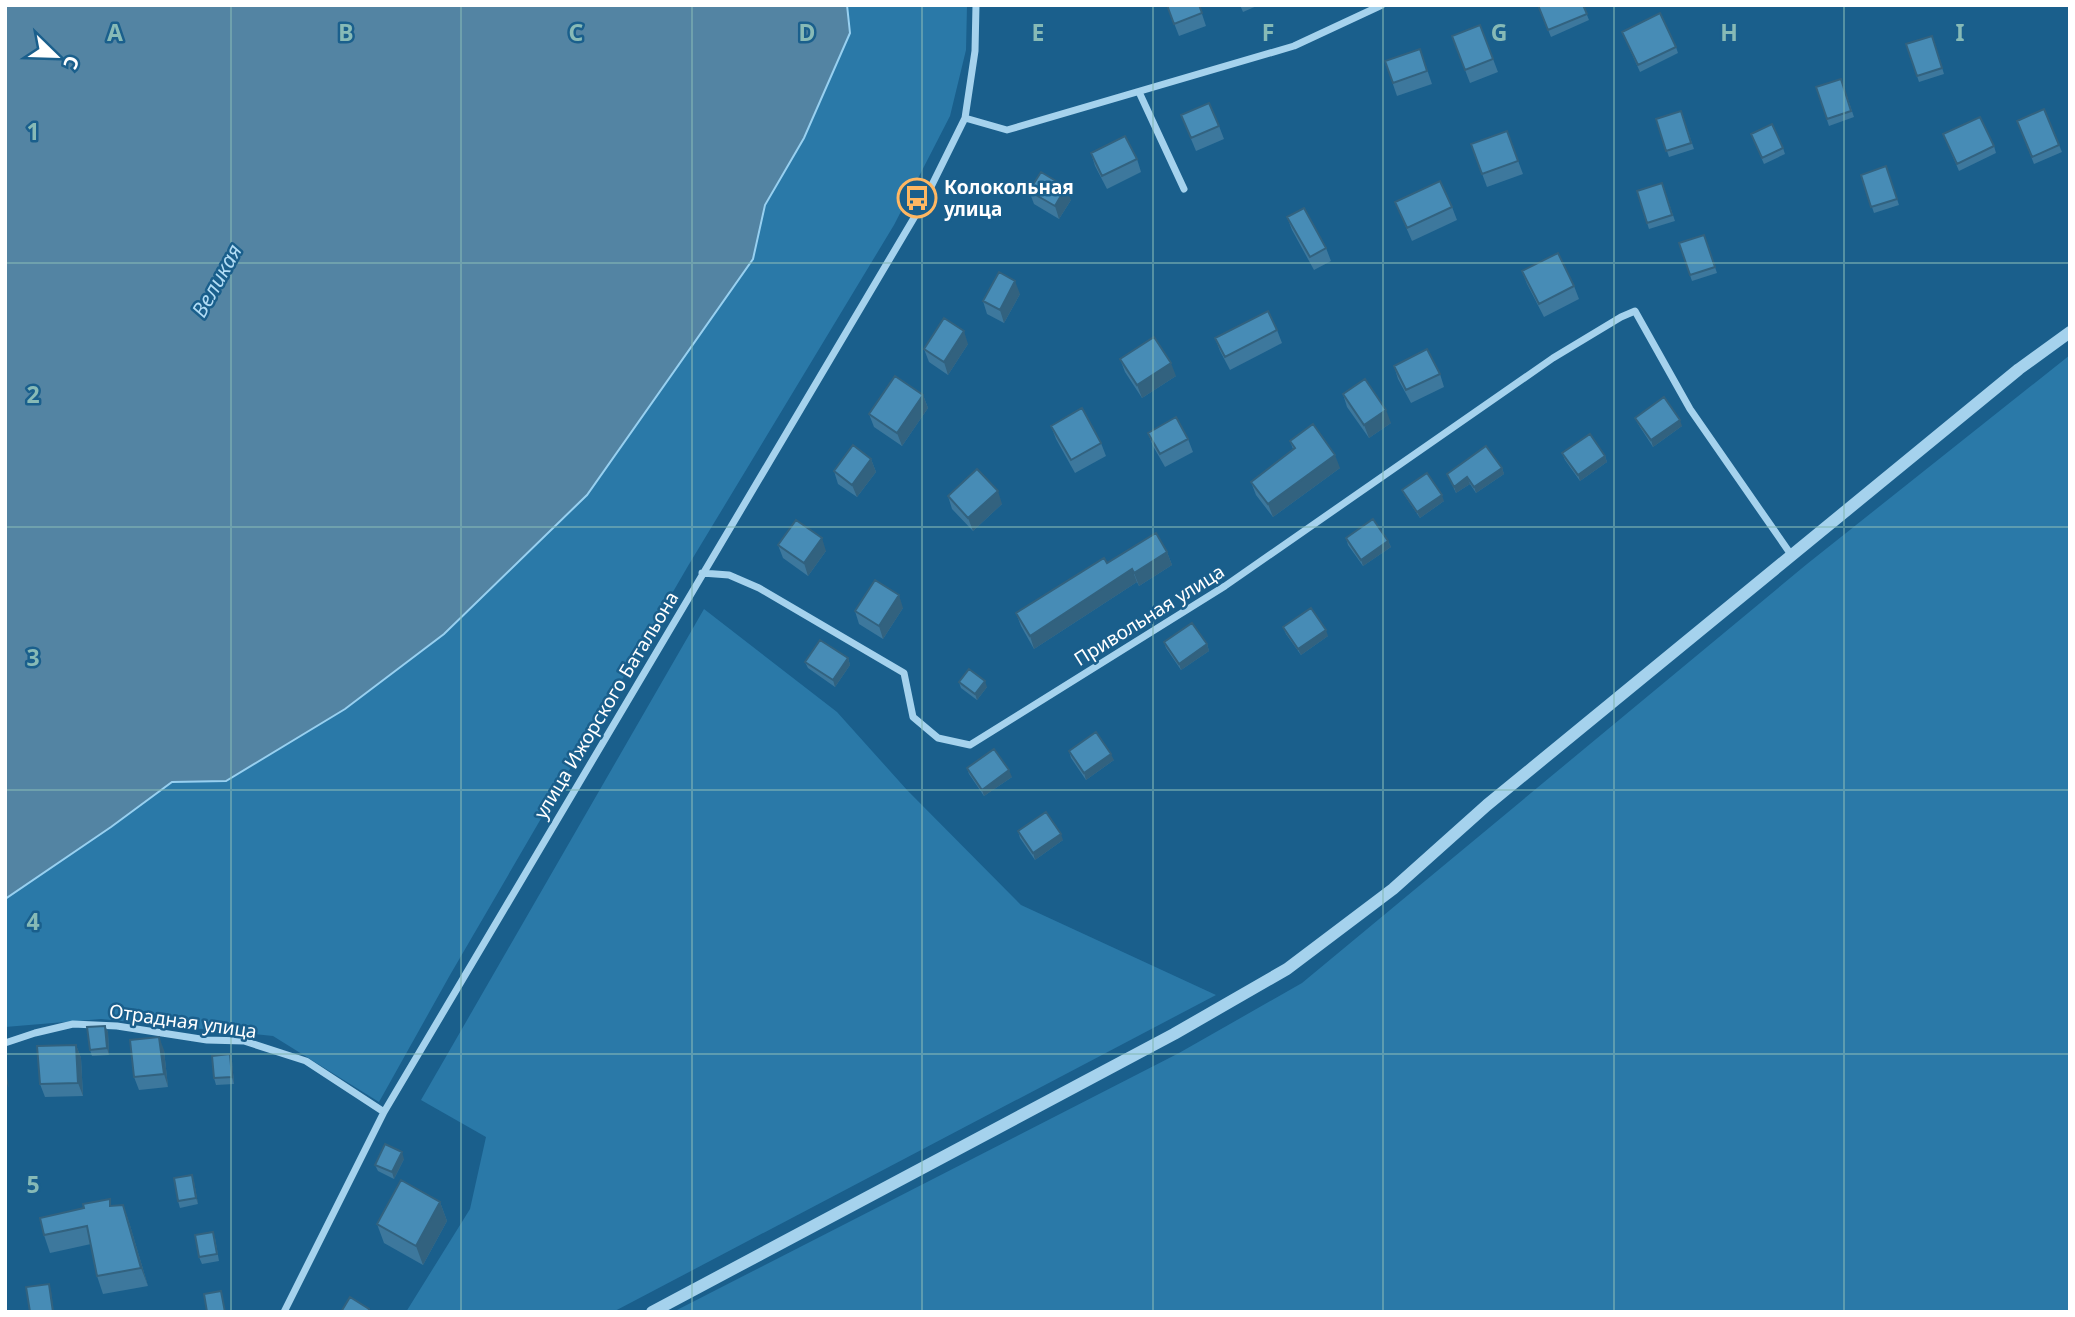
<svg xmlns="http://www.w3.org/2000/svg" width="2075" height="1317" font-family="'Noto Sans',sans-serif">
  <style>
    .green { fill: #2a79a8 }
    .water { fill: #5384a3; stroke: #98d0f0; stroke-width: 2 }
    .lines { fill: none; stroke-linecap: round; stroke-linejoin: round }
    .minor { stroke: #a5d2ed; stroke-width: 7 }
    .tertiary { stroke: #a5d2ed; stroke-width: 12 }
    .wall { fill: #3d789d }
    .shaded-wall { fill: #32627f }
    .building { fill: #478cb6; stroke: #32627f; stroke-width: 2 }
    .grid { fill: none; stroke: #87bab6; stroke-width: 2; stroke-opacity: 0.55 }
    .labels { text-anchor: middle; stroke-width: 5; stroke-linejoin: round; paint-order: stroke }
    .poi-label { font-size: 19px; font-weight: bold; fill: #fff; stroke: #1a5f8c; text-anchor: start }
    .street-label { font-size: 19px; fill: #fff; stroke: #1a5f8c }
    .water-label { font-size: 21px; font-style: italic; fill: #b1dcf5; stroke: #1a5f8c }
    .grid-label { font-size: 23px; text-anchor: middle; font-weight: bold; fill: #87bab6; stroke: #1a5f8c; stroke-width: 5; stroke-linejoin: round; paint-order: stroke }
  </style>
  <rect width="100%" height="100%" fill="#1a5f8c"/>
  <path class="green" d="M847,5h120l-1,45 -16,66 -56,109 -206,341 -238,409 -71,127 -106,-66 -172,-17 -96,8v-128l106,-72 61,-46h55l118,-72 99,-75 143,-139 166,-236 12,-53 39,-68 46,-105z
    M2070,355v957h-1397l506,-259 123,-70 505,-419z
    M704,609l133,103 70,78 114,115 195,90 -603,317h-207l64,-103 16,-72 -65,-37z"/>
  <path class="water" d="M5,5h842l3,28 -46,105 -39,67 -12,54 -166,236 -143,139 -99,75 -119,72 -54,1 -61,45 -106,72z"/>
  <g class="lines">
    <path class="minor" d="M1139,92l45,97
      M965,118l42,12 287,-84 88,-41
      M702,573l27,2 30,13 145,85 9,44 25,21 32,7 255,-159 328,-228 68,-41 14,-6 55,98 102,147
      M5,1043l30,-10 38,-9 44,2 90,14 37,1 62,20 78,51
      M284,1312l100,-200 540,-911 41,-83 10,-67 1,-46"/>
    <path class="tertiary" d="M652,1312l522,-278 113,-65 106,-80 94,-84 532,-436 51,-37"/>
  </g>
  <path class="wall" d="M1167,5h32l7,21 -27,10z
    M1240,5h19l-16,7z
    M1538,5h45l6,15 -38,17z
    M1480,25l18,47 -28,11 -18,-47z
    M1622,32l54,15 2,6 -38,19z
    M1932,36l12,38 -25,8 -13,-38z
    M1420,49l12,35 -35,12 -12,-35z
    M1841,79l13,38 -25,9 -13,-39z
    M2044,109l18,43 -28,12 -17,-43z
    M1681,111l13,38 -25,8 -13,-38z
    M1181,115l38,11 5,13 -28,12z
    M1507,131l16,43 -36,13 -16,-43z
    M1751,134l32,14 2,6 -21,10z
    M1943,134l51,12 2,7 -37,18z
    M1091,153l46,6 4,13 -34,17 -12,-23z
    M1886,166l13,39 -25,8 -13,-38z
    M1662,183l13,38 -26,8 -12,-38z
    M1029,191l42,9 -12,19 -25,-15z
    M1395,202l57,5 5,13 -45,21z
    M1287,217l39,31 5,13 -17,9 -22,-40z
    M1704,235l13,38 -25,8 -13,-38z
    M1522,271l52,15 5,13 -35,18 -17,-33z
    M1020,294l-16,29 -17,-9 -4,-13z
    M1277,330l5,13 -52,27 -10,-19 -5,-13z
    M968,344l-20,31 -19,-13 -5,-13z
    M1120,359l56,17 -34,22 -17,-26z
    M1394,366l46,8 4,13 -33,16 -13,-24z
    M1343,394l48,29 -22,15 -22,-31z
    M923,395l5,13 -26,38 -28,-19 -5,-13z
    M1635,418l47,8 -29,21 -15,-23z
    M1051,426l50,17 5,13 -31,17 -19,-34z
    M1148,433l40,6 5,13 -28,15 -12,-21z
    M1290,441l50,27 -67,49 -17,-22 -5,-13 42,-33z
    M1562,453l43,3 2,6 -27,19 -15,-21z
    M871,459l5,13 -19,25 -19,-13 -4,-13z
    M1502,468l2,6 -28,19 -6,-9 -14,9 -9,-19z
    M1402,490l42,11 -24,17 -15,-22z
    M948,496l54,8 -29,27 -21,-22z
    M1346,538l42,3 3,6 -28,19 -15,-21z
    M778,545l48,6 -18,25 -25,-18z
    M1167,552l5,13 -33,21 -2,-4 -103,67 -13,-23 -5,-13 91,-50z
    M903,608l-20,31 -24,-15 -4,-13z
    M1283,627l45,9 -27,19 -15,-21z
    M1164,642l43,2 2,7 -28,19 -15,-22z
    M848,658l2,7 -15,22 -27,-19 -3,-6z
    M959,682l28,5 -10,13 -16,-12z
    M1069,751l45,9 -28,20 -15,-22z
    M967,768l45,9 -28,19 -15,-22z
    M1018,831l45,9 -28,20 -15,-22z
    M105,1026l3,6 1,23 -17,1 -2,-6z
    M76,1045l5,13 2,38 -38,1 -5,-13z
    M164,1050l4,37 -29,3 -5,-13z
    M230,1054l2,7 2,23 -18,1 -2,-7z
    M404,1159l-10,20 -16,-8 -3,-6z
    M192,1175l2,7 4,22 -18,4 -2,-7z
    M440,1202l7,19 -24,44 -39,-22 -7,-19z
    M123,1205l6,17 19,64 -45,8 -6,-18 -6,-32 -41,9 -6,-18 68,-29z
    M215,1238l4,23 -17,3 -3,-7z"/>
  <path class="shaded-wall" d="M1066,187l5,13 -12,19 -4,-13z
    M1015,281l5,13 -16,29 -4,-13z
    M964,331l4,13 -20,31 -4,-13z
    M1171,363l5,13 -34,22 -5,-13z
    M923,395l5,13 -26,38 -5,-13z
    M1386,410l5,13 -22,15 -5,-13z
    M1680,420l2,6 -29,21 -2,-7z
    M1335,455l5,13 -67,49 -5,-13z
    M1605,456l2,6 -27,19 -2,-6z
    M871,459l5,13 -19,25 -5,-12z
    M1502,468l2,6 -28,19 -2,-6z
    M1467,477l3,7 -14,9 -2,-6z
    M998,491l4,13 -29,27 -5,-13z
    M1442,495l2,6 -24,17 -3,-6z
    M822,538l4,13 -18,25 -4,-13z
    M1388,541l3,6 -28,19 -2,-6z
    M1167,552l5,13 -33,21 -5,-13z
    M1132,569l5,13 -103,67 -4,-13z
    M899,595l4,13 -20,31 -4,-13z
    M1326,630l2,6 -27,19 -3,-6z
    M1207,644l2,7 -28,19 -2,-6z
    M848,658l2,7 -15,22 -2,-7z
    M985,681l2,6 -10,13 -2,-6z
    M1111,754l3,6 -28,20 -2,-7z
    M1009,770l3,7 -28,19 -2,-6z
    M1061,834l2,6 -28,20 -2,-7z
    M105,1026l3,6 1,23 -2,-7z
    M159,1037l5,13 4,37 -4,-13z
    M76,1045l5,13 2,38 -5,-13z
    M230,1054l2,7 2,23 -2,-7z
    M5,1067l1,3 3,18 -3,-6z
    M402,1152l2,7 -10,20 -2,-7z
    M192,1175l2,7 4,22 -2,-6z
    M440,1202l7,19 -24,44 -7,-19z
    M123,1205l6,17 19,64 -7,-18z
    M49,1284l2,6 3,22h-1z"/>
  <path class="building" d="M1167,5h32l3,8 -28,11z
    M1538,5h45l4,9 -39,16z
    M1660,13l16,34 -38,18 -16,-33z
    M1480,25l13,34 -28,11 -13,-34z
    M1932,36l10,32 -25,8 -11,-32z
    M1420,49l7,22 -34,12 -8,-22z
    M1841,79l10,32 -24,8 -11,-32z
    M1209,103l10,23 -28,12 -10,-23z
    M2044,109l15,36 -27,12 -15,-36z
    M1681,111l10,32 -25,8 -10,-32z
    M1980,117l14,29 -37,18 -14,-30z
    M1772,124l11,24 -21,10 -11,-24z
    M1507,131l11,30 -36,13 -11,-30z
    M1125,136l12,23 -35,17 -11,-23z
    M1886,166l11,33 -26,8 -10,-32z
    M1041,172l25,15 -11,19 -26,-15z
    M1440,181l12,26 -45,21 -12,-26z
    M1662,183l10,32 -25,8 -10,-32z
    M1304,208l22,40 -16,9 -23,-40z
    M1704,235l11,32 -25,8 -11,-32z
    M1558,253l16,33 -35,18 -17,-33z
    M999,272l16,9 -15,29 -17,-9z
    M1268,311l9,19 -52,27 -10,-19z
    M944,318l20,13 -20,31 -20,-13z
    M1154,337l17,26 -34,22 -17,-26z
    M1427,349l13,25 -34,16 -12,-24z
    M895,376l28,19 -26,38 -28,-19z
    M1365,379l21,31 -22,15 -21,-31z
    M1664,397l16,23 -29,20 -16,-22z
    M1082,408l19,35 -30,17 -20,-34z
    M1176,417l12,22 -28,15 -12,-21z
    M1313,424l22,31 -67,49 -17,-22 44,-34 -5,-7z
    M1590,434l15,22 -27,19 -16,-22z
    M853,445l18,14 -19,26 -18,-14z
    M1486,446l16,22 -28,19 -7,-10 -13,10 -7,-13z
    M977,469l21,22 -30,27 -20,-22z
    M1427,473l15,22 -25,17 -15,-22z
    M1373,519l15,22 -27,19 -15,-22z
    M796,520l26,18 -18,25 -26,-18z
    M1156,533l11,19 -33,21 -2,-4 -102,67 -14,-23 88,-55 3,5z
    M875,580l24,15 -20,31 -24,-15z
    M1311,608l15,22 -28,19 -15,-22z
    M1192,623l15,21 -28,20 -15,-22z
    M820,640l28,18 -15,22 -28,-18z
    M969,669l16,12 -10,13 -16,-12z
    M1096,732l15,22 -27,19 -15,-22z
    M994,749l15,21 -27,20 -15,-22z
    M1046,812l15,22 -28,19 -15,-22z
    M105,1026l2,22 -17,2 -3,-23z
    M159,1037l5,37 -30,3 -4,-37z
    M76,1045l2,38 -38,1 -3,-38z
    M230,1054l2,23 -18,1 -2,-22z
    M385,1144l17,8 -10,20 -17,-7z
    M192,1175l4,23 -18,3 -4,-23z
    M401,1180l39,22 -24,44 -39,-22z
    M110,1199v7l13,-1 18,63 -44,8 -10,-50 -43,9 -4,-17 44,-10 -1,-4z
    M213,1232l4,22 -18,3 -4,-22z
    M49,1284l4,28h-23l-4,-25z
    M221,1291l4,21h-18l-3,-18z
    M350,1297l19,12 -1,3h-27z"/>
  <path class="grid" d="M231,5v1307M461,5v1307M692,5v1307M922,5v1307M1153,5v1307M1383,5v1307M1614,5v1307M1844,5v1307M5,263h2065M5,527h2065M5,790h2065M5,1054h2065"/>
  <defs>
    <symbol id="bus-ring" viewBox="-11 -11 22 22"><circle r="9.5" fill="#1a5f8c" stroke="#ffb762" stroke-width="1.5"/><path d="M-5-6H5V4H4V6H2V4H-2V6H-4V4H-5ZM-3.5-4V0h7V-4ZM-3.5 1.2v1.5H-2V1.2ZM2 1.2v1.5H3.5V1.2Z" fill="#ffb762"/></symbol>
  </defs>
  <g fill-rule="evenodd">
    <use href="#bus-ring" x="895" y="176" width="44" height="44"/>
  </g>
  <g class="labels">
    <g class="poi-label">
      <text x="944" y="194">Колокольная<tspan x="944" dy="22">улица</tspan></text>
    </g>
    <g class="street-label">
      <text transform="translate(1149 615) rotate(-32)" y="7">Привольная улица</text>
      <text transform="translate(606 705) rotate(-59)" y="7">улица Ижорского Батальона</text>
      <text transform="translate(183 1021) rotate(8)" y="7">Отрадная улица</text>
    </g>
    <g class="water-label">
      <text transform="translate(217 281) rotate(-61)" y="7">Великая</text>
    </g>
  </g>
  <g class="grid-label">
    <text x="115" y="41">A</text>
    <text x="346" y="41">B</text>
    <text x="576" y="41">C</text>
    <text x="807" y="41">D</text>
    <text x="1038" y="41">E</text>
    <text x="1268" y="41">F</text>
    <text x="1499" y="41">G</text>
    <text x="1729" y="41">H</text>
    <text x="1960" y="41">I</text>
    <text x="33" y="140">1</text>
    <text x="33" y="403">2</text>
    <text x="33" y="666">3</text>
    <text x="33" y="930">4</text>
    <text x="33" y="1193">5</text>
  </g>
  <rect width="2075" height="1317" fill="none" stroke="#ffffff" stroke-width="14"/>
  <g transform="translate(56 56) rotate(113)" stroke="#1a5f8c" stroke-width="5" paint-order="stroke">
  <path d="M0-5L12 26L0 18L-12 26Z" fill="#ffffff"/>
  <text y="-10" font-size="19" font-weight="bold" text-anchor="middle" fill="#ffffff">С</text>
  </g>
</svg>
